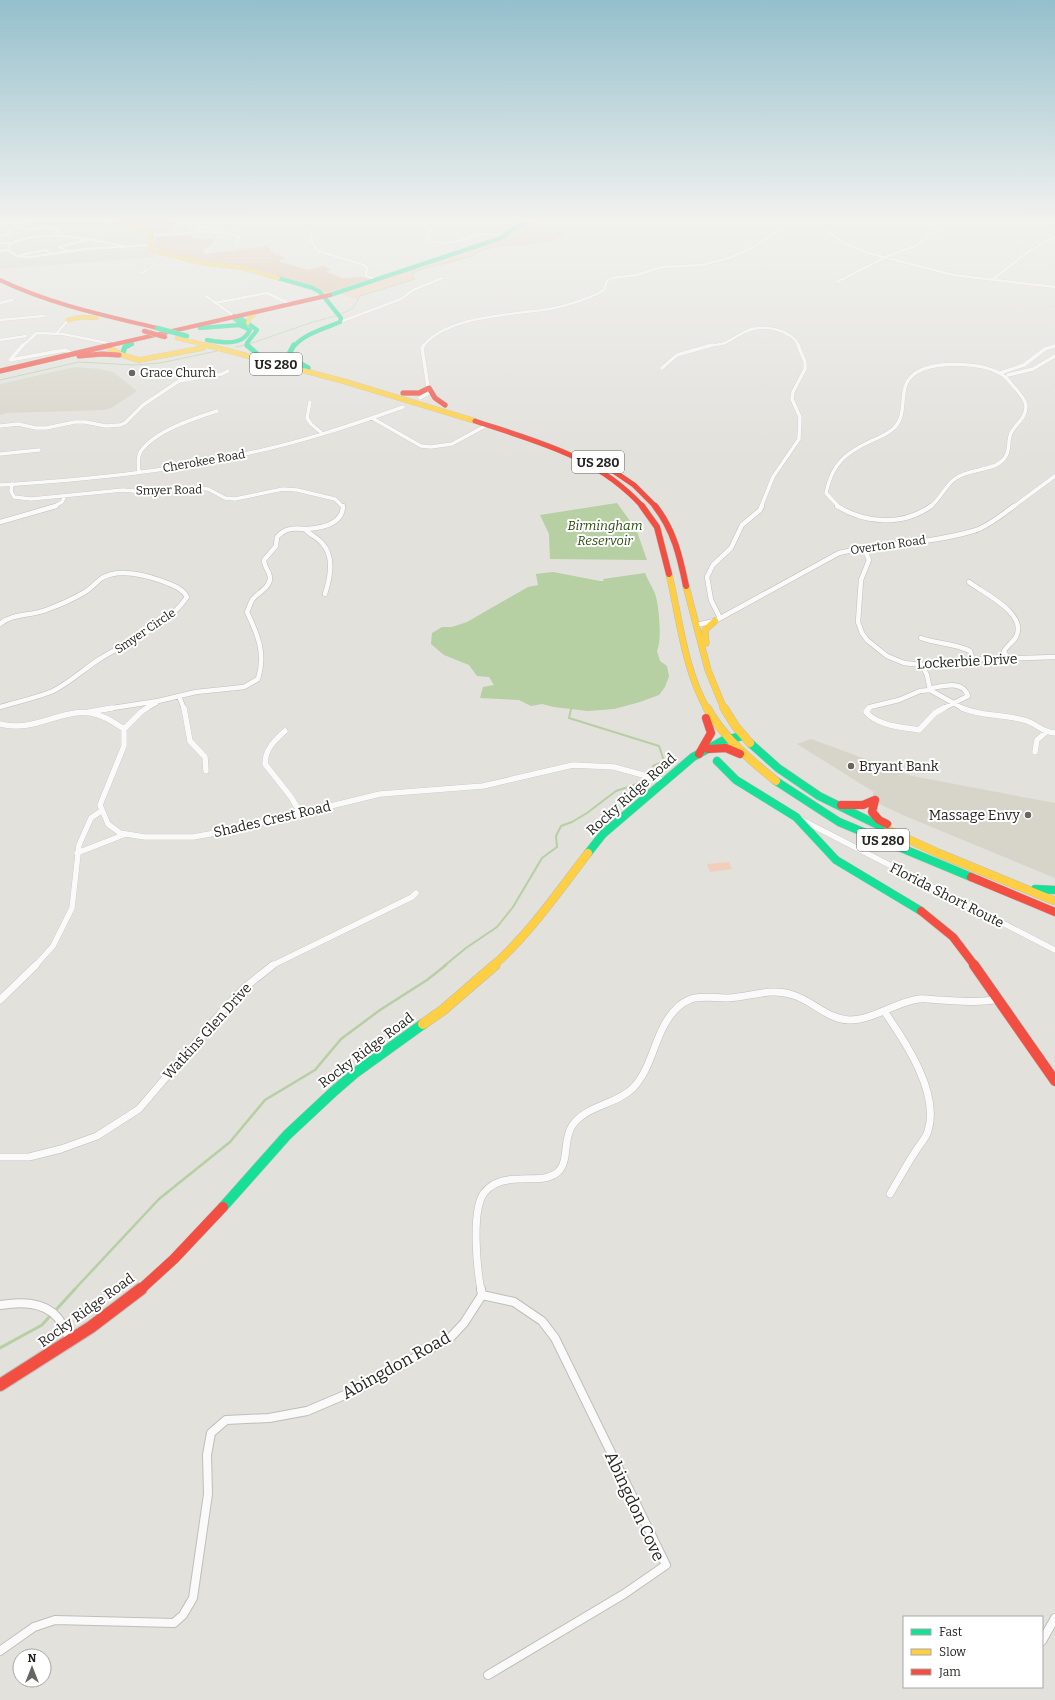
<svg xmlns="http://www.w3.org/2000/svg" width="1055" height="1700" font-family="Bitter,serif">
  <style>
    .built { fill: #d7d5c9 }
    .green { fill: #f0d0ba }
    .forest { fill: #dfbda4 }
    .water { fill: #b6cfa3 }
    .lines { fill: none; stroke-linecap: round; stroke-linejoin: round }
    .stream-far3 { stroke: #b6cfa3; stroke-width: 1 }
    .stream-far2 { stroke: #b6cfa3; stroke-width: 2 }
    .stream-far1 { stroke: #b6cfa3; stroke-width: 2.5 }
    .stream { stroke: #b6cfa3; stroke-width: 3 }
    .street-far5-casing { stroke: #bfbeba; stroke-width: 3 }
    .street-far4-casing { stroke: #bfbeba; stroke-width: 4 }
    .street-far3-casing { stroke: #bfbeba; stroke-width: 5.5 }
    .street-far2-casing { stroke: #bfbeba; stroke-width: 6 }
    .street-far1-casing { stroke: #bfbeba; stroke-width: 8 }
    .street-casing { stroke: #bfbeba; stroke-width: 10 }
    .fast-far3-casing { stroke: #bfbeba; stroke-width: 4.5 }
    .fast-far2-casing { stroke: #bfbeba; stroke-width: 5.5 }
    .fast-far1-casing { stroke: #bfbeba; stroke-width: 9 }
    .fast-casing { stroke: #bfbeba; stroke-width: 11 }
    .slow-far4-casing { stroke: #bfbeba; stroke-width: 4.5 }
    .slow-far3-casing { stroke: #bfbeba; stroke-width: 5.5 }
    .slow-far2-casing { stroke: #bfbeba; stroke-width: 7 }
    .slow-far1-casing { stroke: #bfbeba; stroke-width: 9 }
    .slow-casing { stroke: #bfbeba; stroke-width: 11 }
    .jam-far5-casing { stroke: #bfbeba; stroke-width: 4.5 }
    .jam-far4-casing { stroke: #bfbeba; stroke-width: 5.5 }
    .jam-far3-casing { stroke: #bfbeba; stroke-width: 7 }
    .jam-far2-casing { stroke: #bfbeba; stroke-width: 9 }
    .jam-far1-casing { stroke: #bfbeba; stroke-width: 11 }
    .jam-casing { stroke: #bfbeba; stroke-width: 14 }
    .street-far5 { stroke: #fbfafa; stroke-width: 2.5 }
    .street-far4 { stroke: #fbfafa; stroke-width: 3.5 }
    .street-far3 { stroke: #fbfafa; stroke-width: 4.5 }
    .street-far2 { stroke: #fbfafa; stroke-width: 5.5 }
    .street-far1 { stroke: #fbfafa; stroke-width: 7 }
    .street { stroke: #fbfafa; stroke-width: 8 }
    .fast-far3 { stroke: #16e098; stroke-width: 4 }
    .fast-far2 { stroke: #16e098; stroke-width: 5 }
    .fast-far1 { stroke: #16e098; stroke-width: 8 }
    .fast { stroke: #16e098; stroke-width: 10 }
    .slow-far4 { stroke: #ffcf43; stroke-width: 4 }
    .slow-far3 { stroke: #ffcf43; stroke-width: 5 }
    .slow-far2 { stroke: #ffcf43; stroke-width: 6 }
    .slow-far1 { stroke: #ffcf43; stroke-width: 8 }
    .slow { stroke: #ffcf43; stroke-width: 10 }
    .jam-far5 { stroke: #f24e42; stroke-width: 4 }
    .jam-far4 { stroke: #f24e42; stroke-width: 5 }
    .jam-far3 { stroke: #f24e42; stroke-width: 6 }
    .jam-far2 { stroke: #f24e42; stroke-width: 8 }
    .jam-far1 { stroke: #f24e42; stroke-width: 10 }
    .jam { stroke: #f24e42; stroke-width: 12 }
    .fast-bridge-casing { stroke: #bfbeba; stroke-width: 5; stroke-linecap: butt }
    .jam-bridge-casing { stroke: #bfbeba; stroke-width: 5; stroke-linecap: butt }
    .fast-bridge { stroke: #16e098; stroke-width: 4.5 }
    .jam-bridge { stroke: #f24e42; stroke-width: 4.5 }
    .poi-dot { fill: #676662; stroke: #fff; stroke-width: 1.5 }
    .labels { text-anchor: middle; stroke-width: 4; stroke-linejoin: round; paint-order: stroke }
    .far-poi-label { font-size: 12px; fill: #252420; stroke: #fff; text-anchor: start }
    .far-street-label { font-size: 12px; fill: #252420; stroke: #fff }
    .shield { fill: #fff; stroke: #666663; stroke-width: 1 }
    .shield-label { font-size: 13px; font-weight: bold; fill: #252420 }
    .far-water-label { font-size: 13px; font-style: italic; fill: #2b4c0d; stroke: #fff }
    .street-label { font-size: 14px; fill: #252420; stroke: #fff }
    .poi-label { font-size: 14px; fill: #252420; stroke: #fff; text-anchor: start }
    .near-street-label { font-size: 17px; fill: #252420; stroke: #fff }
  </style>
  <rect width="100%" height="100%" fill="#e2e1dc"/>
  <path class="built" d="M55,219h40l56,16 5,22 -156,12v-38z
    M75,367l25,2 13,3 24,19 -26,17 -7,2 -98,3 -6,2v-31z
    M811,739l101,37 143,27v75l-150,-62 -34,-16 3,-8 -77,-48z"/>
  <path class="green" d="M534,219h13l-13,7c8,6 20,4 30,9 -13,13 -84,7 -92,21l-24,8 -12,1 -26,9 5,5 -56,17 -1,4 -20,-7 149,-49 19,-7z
    M729,862l3,7 -22,3 -3,-8z"/>
  <path class="forest" d="M123,219h58l-8,1 -1,2 3,2 -8,10 -12,-1 -8,-4 -29,-8z
    M187,234l8,5h19l-1,5 -11,6 3,4 62,-8 8,8 11,4 -8,3 30,9 14,-4 9,3 -5,3 16,6 21,-1 7,2 -44,14 -16,-8 -34,-10 -38,-10 -34,-3 -41,-10 -9,-6 2,-10 3,-1z"/>
  <path class="water" d="M617,503l19,26 11,31 -97,-1 -1,-25 -9,-19z
    M553,572l47,9h4l-1,-2 42,-6c3,8 9,16 11,24 3,11 6,44 1,54l3,10 7,5 2,10 -4,11 -6,8 -19,7 -26,7 -26,2 -34,-4 -12,-3 -11,2 -12,-6 -39,-2 3,-11 11,-2 -5,-8 -12,-1 -8,-11 -25,-10 -13,-11 1,-11 10,-6h10l15,-5 61,-35 10,-2 -2,-11z"/>
  <g class="lines">
    <path class="stream-far3" d="M341,314l12,-6 7,-12 55,-17 -4,-5 11,-5 50,-13c24,-18 65,-6 92,-21l-42,-16
      M249,344l64,-22 23,-6
      M236,347l9,-2
      M0,380l79,-18 54,3 27,-2 57,-12"/>
    <path class="stream-far2" d="M571,709l-2,9 90,28 5,15 -11,5
      M444,966l22,-18 31,-21 16,-20 29,-49 15,-11 -1,-11 5,-10 11,-4 15,-9 29,-22 24,-8"/>
    <path class="stream-far1" d="M74,1290l85,-91 71,-57 35,-42 50,-30 26,-31 39,-29 47,-30 19,-15"/>
    <path class="stream" d="M54,1312l21,-23
      M0,1348l42,-23 9,-10"/>
    <defs>
      <path id="street-far5" d="M15,219l1,3 25,-3
        M309,219l2,22 7,10 46,14 3,3 -1,8 12,4
        M404,219l20,5 5,3 1,4 -4,7c20,12 42,-2 62,-4 5,0 11,1 16,2
        M814,219l29,24 25,10 85,22 102,12
        M198,231c20,1 40,6 55,-11
        M231,234l8,3 -3,8
        M152,235l32,-1 14,-3 2,-5 8,-7
        M0,236l12,-3 -5,-4 14,-2 6,3 32,-3 -4,8
        M0,243h11
        M123,246c-36,-7 -80,-19 -114,-1l-1,5 9,6 13,1 55,-8 64,-4
        M0,251l8,-1
        M67,251l-8,-4 28,-7
        M21,255l25,-5 5,4
        M141,273l6,-3
        M992,280l37,-29 26,-14
        M837,282l49,-25 29,-11 24,-17 25,-10
        M206,296l28,20
        M0,303l12,-3
        M215,303l52,-10 23,11
        M0,320l44,-4
        M340,322l61,-23 12,-9 29,-12
        M57,333l11,-13
        M0,340l26,-4
        M22,346c5,-5 10,-7 14,-13l27,1 49,10
        M423,346c25,-31 90,-31 126,-37 12,-2 22,-5 33,-9 8,-3 15,-5 22,-10l3,-9 5,-3 25,-3 25,-8 40,-2 27,-7 21,-9 31,-20 33,-10
        M706,346c6,-1 13,-1 19,-3 7,-3 14,-9 22,-12 16,-7 44,-2 52,15
        M1054,346h1"/>
      <path id="street-far4" d="M23,345l-13,15 55,-10 8,4
        M662,368l15,-13 35,-10
        M1000,373l24,-8 21,-16 10,-3
        M1008,375l25,-6 22,-13
        M420,398l9,-5 -7,-45 2,-3
        M310,402l-3,16 4,6 12,10
        M372,418l49,28 10,1 21,-3 35,-19
        M0,426l18,-2 18,4h10l29,-6h10l21,4 14,-1 5,-2 18,-18 36,-24 43,-7 6,-3
        M0,454l39,-4
        M139,472c-1,-7 -2,-15 2,-21 14,-20 54,-33 76,-40
        M12,484l-1,7 3,6 17,2 92,-9 32,3 39,-5 14,1 17,9 10,1 48,-10 14,1 38,9 8,8
        M0,485c84,-5 167,-13 249,-32 53,-11 103,-28 154,-46
        M53,507l9,-5 3,-6
        M761,507l12,-30 26,-38 1,-22 -8,-18 1,-7 12,-23v-7l-7,-17
        M839,507l-13,-14c6,-29 19,-40 45,-52 7,-3 15,-6 22,-12 17,-15 3,-40 20,-54 19,-15 68,-13 88,-1 6,3 10,10 15,15 4,5 10,11 10,18 0,11 -11,18 -15,26 -4,8 0,19 -7,26 -12,13 -34,9 -48,19 -11,7 -15,21 -26,29
        M1013,507l42,-31"/>
      <path id="street-far3" d="M837,506c29,18 66,20 94,0
        M0,522l56,-16
        M305,529c5,6 12,8 17,14 13,14 8,35 3,51
        M861,548l5,5 3,7 -8,20 -3,42 4,11 5,7 20,16 17,7 17,2 34,-5 100,-3
        M969,582c14,11 59,31 47,55 -3,5 -9,9 -12,14l4,8
        M720,618l-9,-18 -4,-23 6,-12 18,-17 11,-23 18,-15 2,-4
        M0,624c13,-11 31,-8 46,-14 14,-5 27,-11 39,-18 7,-4 11,-10 17,-14 17,-10 43,-3 60,3 9,4 20,6 25,16 -21,31 -58,43 -89,63 -15,10 -29,23 -45,31 -17,7 -36,11 -53,16
        M696,625l19,-4 124,-68c44,-10 90,-9 134,-22 13,-3 30,-17 41,-25
        M921,638c16,6 34,5 49,13l3,9
        M922,665l5,10 3,15 34,19
        M179,696l5,13
        M106,709l52,-8 38,-9 48,-5 14,-8c8,-25 0,-44 -11,-67 2,-4 3,-8 5,-12 5,-7 18,-12 18,-22 0,-6 -6,-11 -6,-18l12,-14 1,-9c3,-3 6,-6 10,-7 7,-3 13,-1 20,-1 14,-1 36,-5 36,-23
        M145,709l11,-6
        M868,709l2,-2 29,-7 21,-9 10,-1 2,-2c12,-2 31,-8 36,8l-26,13"/>
      <path id="street-far2" d="M184,708l6,33 15,16 1,14
        M869,708l-3,4c12,14 36,15 53,18l16,-17 9,-5
        M962,708c20,9 44,6 65,13 11,4 15,11 28,12
        M89,712l23,-4
        M0,724c33,9 59,-15 91,-11 12,2 23,9 33,16v17l-24,59 8,19 12,9 25,4h48l39,-7 148,-36 103,-8 90,-21 41,2 51,14
        M124,729l17,-17 6,-4
        M285,731c-10,9 -20,18 -20,33l26,33 9,15
        M1035,752l2,-12 9,-8
        M800,819l255,131
        M77,853l49,-19
        M35,966l18,-20 19,-38 7,-63 12,-27 10,-7
        M271,966l141,-69 4,-4"/>
      <path id="street-far1" d="M0,1000l36,-35
        M884,1011c21,30 56,82 44,120 -2,7 -7,12 -11,18 -10,15 -18,30 -27,45
        M0,1157h29l32,-8 36,-13 42,-27 86,-101 19,-20 29,-23
        M481,1290c-4,-21 -10,-80 3,-97 8,-11 23,-14 36,-14 13,-1 29,2 39,-8 10,-11 4,-32 13,-45 14,-21 44,-21 61,-38 22,-23 21,-60 46,-82 5,-4 10,-7 16,-8 11,-2 22,0 33,0 23,-1 43,-11 65,-3 20,6 34,24 56,25 25,0 46,-18 70,-21 7,-1 15,1 22,1 19,1 39,3 58,-1"/>
      <path id="street" d="M482,1295l32,7 28,19 13,17 111,227 -42,29 -136,81
        M0,1305c20,-3 44,-4 58,13 5,7 8,15 12,22
        M1042,1641l13,-23
        M0,1651l34,-24 21,-7 119,3 9,-8 10,-17 15,-104 -1,-39 4,-22 15,-13 43,-2 38,-7 52,-22 91,-51 14,-15 18,-28 -1,-6"/>
      <path id="fast-far3" d="M278,278l35,10 7,4 21,26 -1,4
        M330,295l171,-57 27,-19
        M245,326l-10,-7 -1,-3 8,3 15,11 -10,13v3
        M200,328l39,-3 11,5c-8,17 -28,12 -43,10
        M126,346l6,-2
        M294,346c12,-13 30,-17 46,-24"/>
      <path id="fast-far2" d="M247,345l10,9
        M294,345l-4,7 2,7 16,9
        M123,352l2,-5 4,-2"/>
      <path id="fast-far1" d="M750,743l28,25 41,28 69,34
        M717,761l19,19 60,37 40,43 85,51
        M776,781l63,41 132,55
        M588,853l15,-19 90,-77 31,-17 19,-4
        M1035,889l20,1"/>
      <path id="fast" d="M223,1207l64,-72 46,-43 22,-19 68,-49"/>
      <path id="slow-far4" d="M108,219l40,13 4,3 -3,10 4,6 49,12 41,5 35,10
        M68,320l14,-3 14,1
        M248,323l1,-5 5,-3
        M177,338l33,8"/>
      <path id="slow-far3" d="M206,345l137,36 132,40
        M106,346l16,9 17,5 64,-12"/>
      <path id="slow-far2" d="M669,574c11,46 15,94 38,135
        M686,586l22,84 16,39
        M706,643l-1,-13 10,-9"/>
      <path id="slow-far1" d="M707,708c17,30 43,52 69,73
        M724,708l12,19 14,16
        M888,830l50,23 117,48
        M493,966c37,-33 65,-74 95,-113"/>
      <path id="slow" d="M423,1024l20,-14 52,-45"/>
      <path id="jam-far5" d="M0,280c50,24 103,35 157,48
        M107,346l223,-51"/>
      <path id="jam-far4" d="M79,356l23,-2 17,1
        M0,371l111,-26
        M403,393h16l10,-5 6,10 10,7
        M475,421c63,21 122,35 168,86
        M600,462l34,23 22,22"/>
      <path id="jam-far3" d="M642,506l15,21 12,47
        M655,506c19,24 25,51 31,80"/>
      <path id="jam-far2" d="M708,749l18,-1 14,6
        M699,754l12,-21 -5,-15
        M875,800l-3,12 7,8 8,4
        M841,805h22l12,-5
        M971,877l84,35
        M921,911l32,26 22,29"/>
      <path id="jam-far1" d="M974,965l81,116
        M140,1290l34,-31 49,-52"/>
      <path id="jam" d="M0,1385l91,-58 50,-38"/>
    </defs>
    <use href="#street-far5" class="street-far5-casing"/>
    <use href="#street-far4" class="street-far4-casing"/>
    <use href="#street-far3" class="street-far3-casing"/>
    <use href="#street-far2" class="street-far2-casing"/>
    <use href="#street-far1" class="street-far1-casing"/>
    <use href="#street" class="street-casing"/>
    <use href="#fast-far3" class="fast-far3-casing"/>
    <use href="#fast-far2" class="fast-far2-casing"/>
    <use href="#fast-far1" class="fast-far1-casing"/>
    <use href="#fast" class="fast-casing"/>
    <use href="#slow-far4" class="slow-far4-casing"/>
    <use href="#slow-far3" class="slow-far3-casing"/>
    <use href="#slow-far2" class="slow-far2-casing"/>
    <use href="#slow-far1" class="slow-far1-casing"/>
    <use href="#slow" class="slow-casing"/>
    <use href="#jam-far5" class="jam-far5-casing"/>
    <use href="#jam-far4" class="jam-far4-casing"/>
    <use href="#jam-far3" class="jam-far3-casing"/>
    <use href="#jam-far2" class="jam-far2-casing"/>
    <use href="#jam-far1" class="jam-far1-casing"/>
    <use href="#jam" class="jam-casing"/>
    <use href="#street-far5" class="street-far5"/>
    <use href="#street-far4" class="street-far4"/>
    <use href="#street-far3" class="street-far3"/>
    <use href="#street-far2" class="street-far2"/>
    <use href="#street-far1" class="street-far1"/>
    <use href="#street" class="street"/>
    <use href="#fast-far3" class="fast-far3"/>
    <use href="#fast-far2" class="fast-far2"/>
    <use href="#fast-far1" class="fast-far1"/>
    <use href="#fast" class="fast"/>
    <use href="#slow-far4" class="slow-far4"/>
    <use href="#slow-far3" class="slow-far3"/>
    <use href="#slow-far2" class="slow-far2"/>
    <use href="#slow-far1" class="slow-far1"/>
    <use href="#slow" class="slow"/>
    <use href="#jam-far5" class="jam-far5"/>
    <use href="#jam-far4" class="jam-far4"/>
    <use href="#jam-far3" class="jam-far3"/>
    <use href="#jam-far2" class="jam-far2"/>
    <use href="#jam-far1" class="jam-far1"/>
    <use href="#jam" class="jam"/>
    <defs>
      <path id="fast-bridge" d="M157,328l30,8"/>
      <path id="jam-bridge" d="M144,331l21,6"/>
    </defs>
    <use href="#fast-bridge" class="fast-bridge-casing"/>
    <use href="#jam-bridge" class="jam-bridge-casing"/>
    <use href="#fast-bridge" class="fast-bridge"/>
    <use href="#jam-bridge" class="jam-bridge"/>
  </g>
  <linearGradient id="sky" x2="0" y2="1"><stop stop-color="#94bfcc"/><stop offset="0.48" stop-color="#f2f2ef"/><stop offset="1" stop-color="#f2f2ef" stop-opacity="0"/></linearGradient>
  <rect width="1055" height="457" fill="url(#sky)"/>
  <g class="poi-dot">
    <circle cx="132" cy="373" r="4"/>
    <circle cx="851" cy="766" r="4"/>
    <circle cx="1028" cy="815" r="4"/>
  </g>
  <g class="labels">
    <g class="far-poi-label">
      <text x="140" y="377">Grace Church</text>
    </g>
    <g class="far-street-label">
      <text transform="translate(204 461) rotate(-10)" y="4">Cherokee Road</text>
      <text transform="translate(169 490) rotate(-1)" y="4">Smyer Road</text>
      <text transform="translate(888 545) rotate(-8)" y="4">Overton Road</text>
      <text transform="translate(145 631) rotate(-34)" y="4">Smyer Circle</text>
    </g>
    <g class="shield">
      <rect x="250" y="353" width="52" height="22" rx="3"/>
      <rect x="572" y="451" width="52" height="22" rx="3"/>
      <rect x="857" y="829" width="52" height="22" rx="3"/>
    </g>
    <g class="shield-label">
      <text x="276" y="369">US 280</text>
      <text x="598" y="467">US 280</text>
      <text x="883" y="845">US 280</text>
    </g>
    <g class="far-water-label">
      <text x="605" y="530">Birmingham<tspan x="605" dy="15">Reservoir</tspan></text>
    </g>
    <g class="street-label">
      <text transform="translate(967 661) rotate(-3)" y="5">Lockerbie Drive</text>
      <text transform="translate(631 794) rotate(-42)" y="5">Rocky Ridge Road</text>
      <text transform="translate(272 819) rotate(-13)" y="5">Shades Crest Road</text>
      <text transform="translate(947 895) rotate(27)" y="5">Florida Short Route</text>
      <text transform="translate(207 1031) rotate(-48)" y="5">Watkins Glen Drive</text>
      <text transform="translate(366 1050) rotate(-37)" y="5">Rocky Ridge Road</text>
      <text transform="translate(86 1310) rotate(-36)" y="5">Rocky Ridge Road</text>
    </g>
    <g class="poi-label">
      <text x="859" y="771">Bryant Bank</text>
      <text x="1020" y="820" text-anchor="end">Massage Envy</text>
    </g>
    <g class="near-street-label">
      <text transform="translate(396 1365) rotate(-29)" y="6">Abingdon Road</text>
      <text transform="translate(635 1506) rotate(65)" y="6">Abingdon Cove</text>
    </g>
  </g>
  <rect x="903" y="1616" width="140" height="72" fill="#ffffff" stroke="#a8a7a6"/>
  <rect x="911" y="1629" width="20" height="6" fill="#16e098" stroke="#a8a7a6"/>
  <text x="939" y="1636" font-size="12" fill="#252420">Fast</text>
  <rect x="911" y="1649" width="20" height="6" fill="#ffcf43" stroke="#a8a7a6"/>
  <text x="939" y="1656" font-size="12" fill="#252420">Slow</text>
  <rect x="911" y="1669" width="20" height="6" fill="#f24e42" stroke="#a8a7a6"/>
  <text x="939" y="1676" font-size="12" fill="#252420">Jam</text>
  <g transform="translate(32 1668)"><circle r="19" fill="#ffffff" stroke="#a8a7a6"/>
  <path d="M0-3L7 15L0 10L-7 15Z" fill="#676662"/>
  <text y="-6" font-size="11" font-weight="bold" text-anchor="middle" fill="#252420">N</text>
  </g>
</svg>
